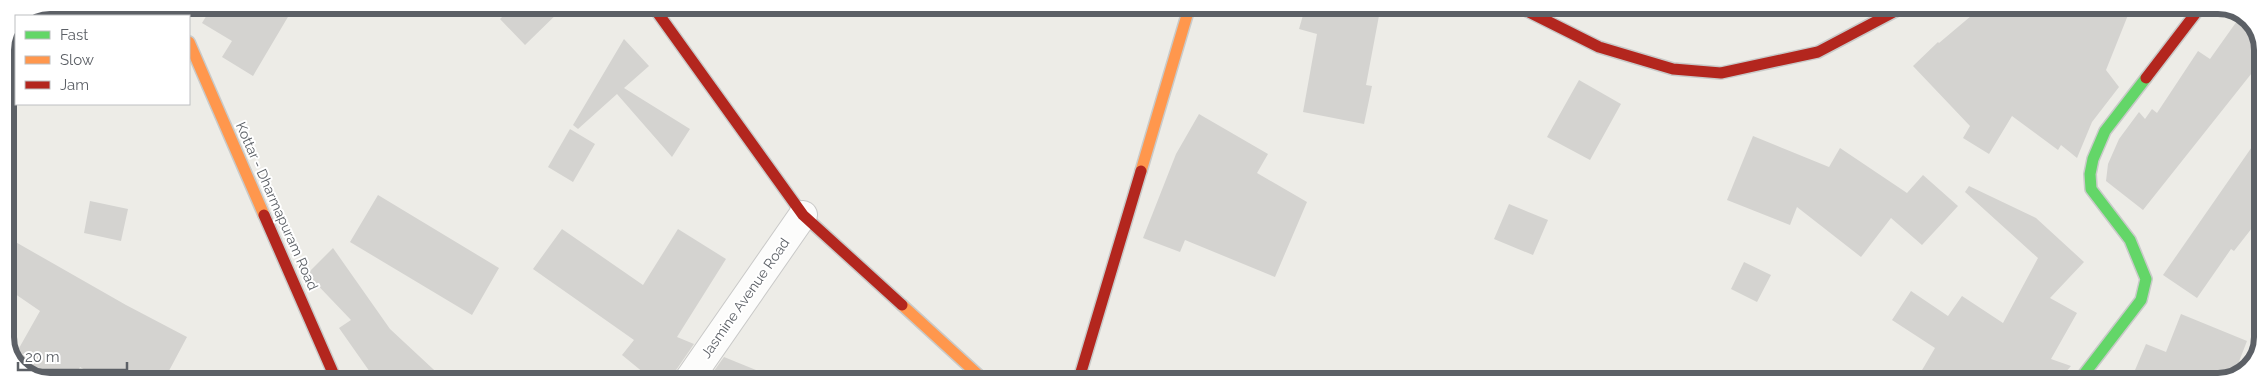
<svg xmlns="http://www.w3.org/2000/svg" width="2268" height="387" font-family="Raleway,sans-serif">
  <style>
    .building { fill: #d4d3d0 }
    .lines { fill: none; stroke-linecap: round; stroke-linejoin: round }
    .street-casing { stroke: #c9c9c8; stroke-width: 30 }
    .fast-casing { stroke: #c9cac9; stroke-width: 14 }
    .slow-casing { stroke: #c9cac9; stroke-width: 14 }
    .jam-casing { stroke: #c9cac9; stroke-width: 14 }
    .street { stroke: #fcfcfb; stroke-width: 28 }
    .fast { stroke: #63d668; stroke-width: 11 }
    .slow { stroke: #ff974d; stroke-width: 11 }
    .jam { stroke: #b3261e; stroke-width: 11 }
    .labels { text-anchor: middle; stroke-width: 4; stroke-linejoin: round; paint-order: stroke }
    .street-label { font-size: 14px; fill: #5c6066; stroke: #fff }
    .rim { fill: none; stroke: #5c6066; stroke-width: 6 }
  </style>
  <rect width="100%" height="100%" fill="#edece7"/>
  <path class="building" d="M213,5h82l-42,71 -31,-19 10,-16 -30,-18z
    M514,5h52l-41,40 -25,-26z
    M1306,5h75l-15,80 6,1 -8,38 -61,-12 14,-78 -18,-5z
    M1984,5h148l-26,65 13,17 -27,35 -15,36 -16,-13 -3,5 -46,-34 -23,38 -26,-16 7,-12 -57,-60 25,-24 1,1z
    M2242,14l8,4 13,26v15l-120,151 -37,-29 2,-17 11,-25 20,-27 6,7 7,-10 5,4 41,-62 12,8z
    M624,39l25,27 -25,22 66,41 -18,28 -55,-63 -39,35 -5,-4z
    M1579,80l42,24 -31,56 -43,-23z
    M1199,114l69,40 -11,19 50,29 -32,75 -90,-37 -5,12 -37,-14 33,-84z
    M570,129l25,15 -22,38 -25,-15z
    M2263,131v83l-29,37 -3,-2 -34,49 -34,-23z
    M1753,136l76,31 11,-19 67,45 16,-18 35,31 -36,39 -31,-27 -30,39 -64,-50 -7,18 -63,-25z
    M1969,186l67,32 48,44 -34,36 27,15 -26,46 20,7 -6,7 -2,9h-148l20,-34 -43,-28 19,-29 37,25 14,-20 41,27 35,-65 -73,-66z
    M378,195l121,73 -27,47 -122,-73z
    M90,201l38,8 -7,32 -37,-8z
    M1509,204l39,16 -15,35 -39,-16z
    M562,229l81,56 35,-56 48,30 -49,78 17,7 -20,29 -2,9h-17l-33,-27 12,-15 -101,-71z
    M5,236l121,69 61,32 -24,45h-56l-27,-15 -8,15h-15l-43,-25 26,-46 -35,-24z
    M333,248l57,81 57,53h-70l-38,-54 12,-8 -44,-46z
    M1744,262l27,13 -14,27 -26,-13z
    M2181,314l66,27 -14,36 -14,5h-89l16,-38 20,8z
    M724,357l59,24v1h-77z"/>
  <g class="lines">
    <defs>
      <path id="street" d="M687,382l116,-167"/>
      <path id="fast" d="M2078,382l63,-82 5,-21 -16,-39 -39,-51 -1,-15 3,-15 12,-28 41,-53"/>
      <path id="slow" d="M173,5l5,11
        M189,42l75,173
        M1141,171l49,-166
        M902,305l84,77"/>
      <path id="jam" d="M652,5l151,210 99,90
        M1515,5l84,42 74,22 48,4 97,-21 89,-47
        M2146,78l56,-73
        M264,215l73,167
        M1078,382l63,-211"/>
    </defs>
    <use href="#street" class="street-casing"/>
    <use href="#fast" class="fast-casing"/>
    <use href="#slow" class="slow-casing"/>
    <use href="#jam" class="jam-casing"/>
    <use href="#street" class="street"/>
    <use href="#fast" class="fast"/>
    <use href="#slow" class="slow"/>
    <use href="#jam" class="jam"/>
  </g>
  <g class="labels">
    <g class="street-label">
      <text transform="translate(277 206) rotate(66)" y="5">Kottar - Dharmapuram Road</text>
      <text transform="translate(745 298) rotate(-55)" y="5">Jasmine Avenue Road</text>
    </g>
  </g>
  <path d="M0 0H2268V387H0ZM50 14H2218A36 36 0 0 1 2254 50V337A36 36 0 0 1 2218 373H50A36 36 0 0 1 14 337V50A36 36 0 0 1 50 14Z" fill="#fff" fill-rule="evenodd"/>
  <path class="rim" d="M50 14H2218A36 36 0 0 1 2254 50V337A36 36 0 0 1 2218 373H50A36 36 0 0 1 14 337V50A36 36 0 0 1 50 14Z"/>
  <rect x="15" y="15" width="175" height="90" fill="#ffffff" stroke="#bebfc2"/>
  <rect x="25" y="31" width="25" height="8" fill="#63d668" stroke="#bebfc2"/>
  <text x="60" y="40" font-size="15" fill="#5c6066">Fast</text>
  <rect x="25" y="56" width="25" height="8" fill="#ff974d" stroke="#bebfc2"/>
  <text x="60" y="65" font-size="15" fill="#5c6066">Slow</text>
  <rect x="25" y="81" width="25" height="8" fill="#b3261e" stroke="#bebfc2"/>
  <text x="60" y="90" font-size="15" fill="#5c6066">Jam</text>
  <path d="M18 362v8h109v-8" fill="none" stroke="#5c6066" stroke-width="2.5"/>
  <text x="25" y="362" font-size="15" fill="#5c6066" stroke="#ffffff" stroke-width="4" paint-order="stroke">20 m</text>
</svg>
